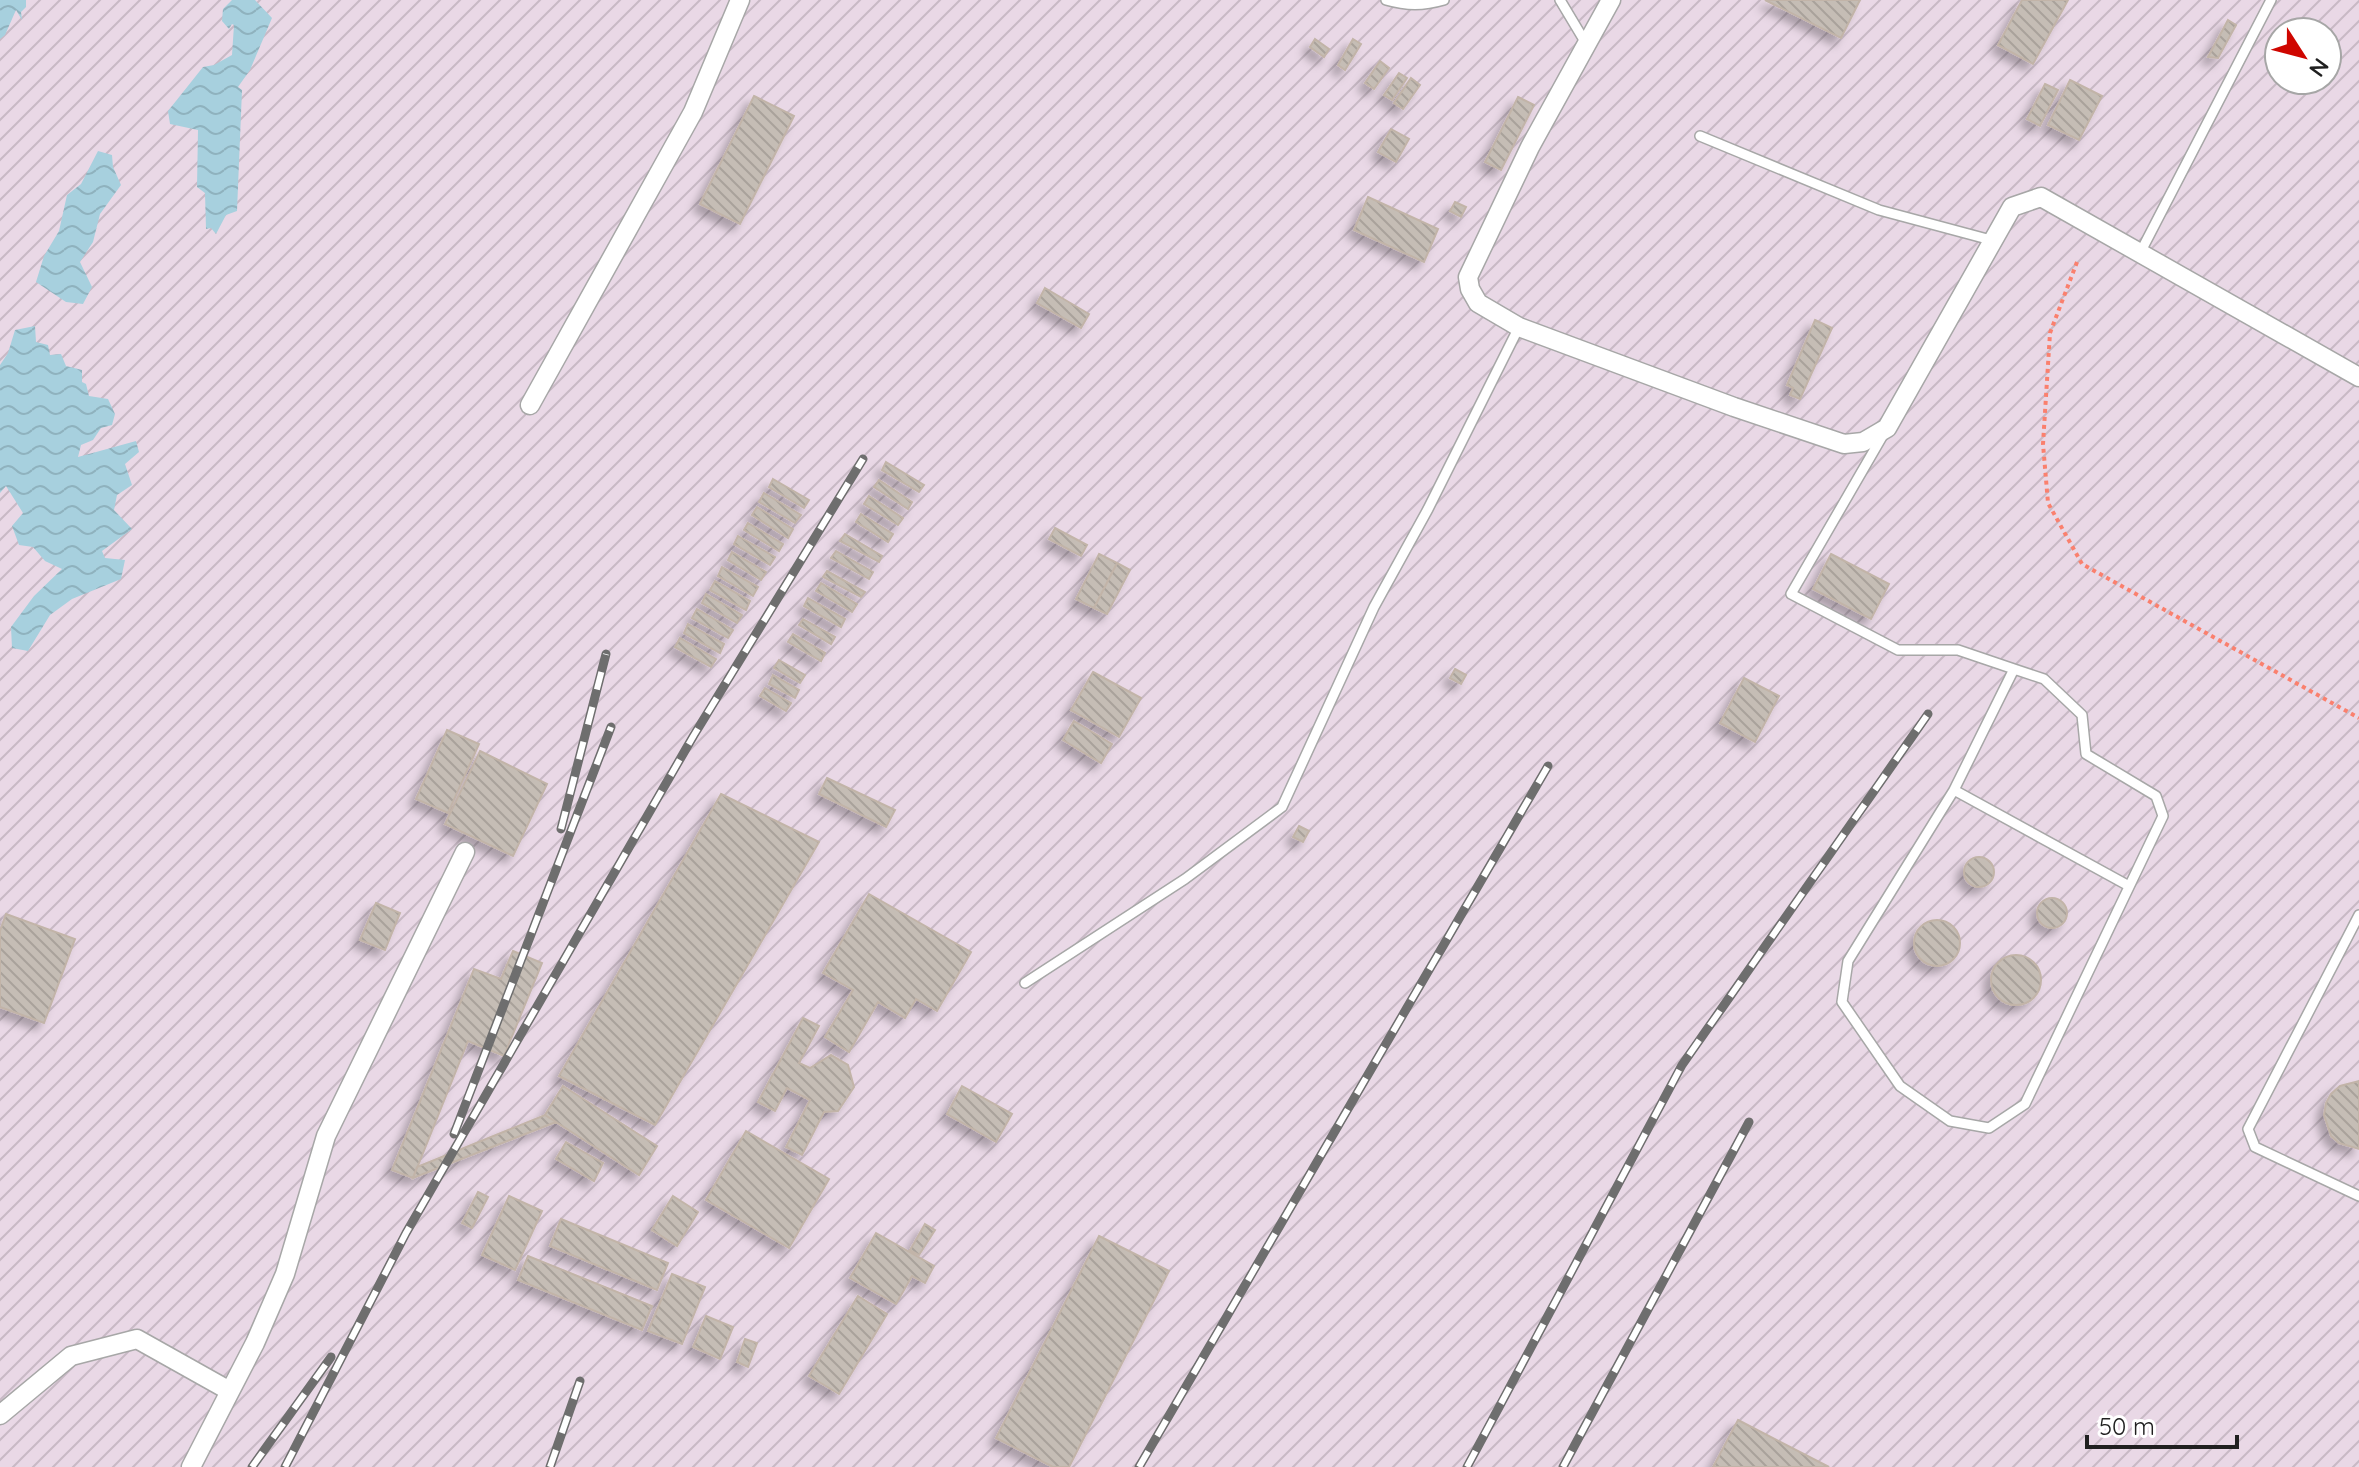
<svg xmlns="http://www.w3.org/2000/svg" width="2359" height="1467" font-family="Quicksand,sans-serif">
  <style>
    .industrial { fill: url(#industrial-furrows); fill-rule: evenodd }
    .water { fill: url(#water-waves) }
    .building { fill: url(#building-back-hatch); stroke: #c2b4a8; stroke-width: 2; filter: url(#shadow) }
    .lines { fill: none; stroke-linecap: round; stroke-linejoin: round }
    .service-casing { stroke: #a7a7a7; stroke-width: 12 }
    .minor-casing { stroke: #a7a7a7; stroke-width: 21 }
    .path { stroke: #fa806e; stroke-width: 4; stroke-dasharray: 4 4; stroke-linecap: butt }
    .service { stroke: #fff; stroke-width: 9 }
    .minor { stroke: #fff; stroke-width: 18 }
    .rail-casing { stroke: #6e6e6e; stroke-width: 9 }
    .rail { stroke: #fff; stroke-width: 6; stroke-dasharray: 18; stroke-linecap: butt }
  </style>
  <defs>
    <pattern id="industrial-furrows" width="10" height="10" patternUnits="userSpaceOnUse" patternTransform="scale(2)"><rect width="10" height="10" fill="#e9d8e6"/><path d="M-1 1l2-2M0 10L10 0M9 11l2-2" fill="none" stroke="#c8b9c5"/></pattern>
    <pattern id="water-waves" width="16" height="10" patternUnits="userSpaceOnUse" patternTransform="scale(2)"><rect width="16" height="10" fill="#a7d0de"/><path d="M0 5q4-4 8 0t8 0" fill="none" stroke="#8fb2be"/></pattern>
    <pattern id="building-back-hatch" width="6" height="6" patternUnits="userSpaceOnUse" patternTransform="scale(2)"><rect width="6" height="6" fill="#c5bdb5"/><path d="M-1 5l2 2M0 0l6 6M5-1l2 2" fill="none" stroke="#a9a29b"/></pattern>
    <filter id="shadow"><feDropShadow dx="-7" dy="7" stdDeviation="4" flood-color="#0004"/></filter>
  </defs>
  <rect width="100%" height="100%" fill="#f0ede6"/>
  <path class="industrial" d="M0,0h2359v1467h-2359zM2279,32h48v48h-48z"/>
  <path class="water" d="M0,0h26v7l-5,5 1,8 -6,-10 -11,25 -5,4z
    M232,0h23l17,18 -22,52 -12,17 4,3 -5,121 -11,4 -10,19 -5,-6 -5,1 -1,-36 -8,-6 1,-57 -28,-6 -2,-13 35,-44 11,-2 18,-10 2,-30 -2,-1 -3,5 -7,-8 1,-12z
    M98,151l14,4 1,12 8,18 -21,29 -7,28 -13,20 12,25 -9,17 -17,-2 -30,-20 8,-26 15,-25 8,-36 14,-11z
    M35,326l1,16 12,3 2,10 11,-1 5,12 16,4v12l4,2 3,12 19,3 7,15 -3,11 -11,3 -8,12 -12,5 -3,12 58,-16 3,11 -14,12 7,21 -15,10 -3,15 18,19 -30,22 3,7 20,2 -4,19 -49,20 -22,16 -22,36 -16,-3 -1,-21 23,-31 28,-27 -17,-8 -12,-14 -14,-2 -7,-19 11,-13 -17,-27 -6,7v-128l8,-12 7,-23z"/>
  <path class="building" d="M1765,0h95l-19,38z
    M2022,0h46l-35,64 -35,-19z
    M2228,20l8,5 -18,33 -10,-1z
    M1315,39l14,10 -5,8 -14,-10z
    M1353,39l8,5 -16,26 -7,-5z
    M1380,61l9,7 -15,21 -9,-6z
    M1399,73l8,5 -15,22 -8,-5z
    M1411,78l9,7 -17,24 -9,-6z
    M2070,80l32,16 -23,44 -31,-15z
    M2045,84l13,6 -18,36 -13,-7z
    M754,96l40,20 -54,108 -40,-20z
    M1518,97l16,8 -33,65 -16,-8z
    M1391,129l18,10 -13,23 -18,-10z
    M1368,197l70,32 -14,33 -70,-32z
    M1455,202l11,5 -5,10 -11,-6z
    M1045,288l44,26 -8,14 -44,-25z
    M1815,320l17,8 -32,71 -10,-4 3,-7 -6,-3z
    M886,462l38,23 -5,7 -37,-22z
    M773,479l36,21 -5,8 -35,-21z
    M879,480l33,22 -4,7 -34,-22z
    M764,493l37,22 -6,8 -36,-21z
    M869,496l34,22 -5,7 -34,-21z
    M757,507l36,22 -5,9 -36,-23z
    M861,514l32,20 -5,8 -32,-20z
    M748,523l35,21 -4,7 -35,-21z
    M1055,528l32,17 -6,11 -32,-17z
    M845,534l37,22 -3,6 -39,-21z
    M738,536l37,21 -5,8 -36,-21z
    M836,551l37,21 -4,7 -38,-21z
    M732,552l34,20 -5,8 -33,-20z
    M1099,554l18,9 -23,45 -18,-9z
    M1831,554l58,30 -18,35 -58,-30z
    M1117,563l13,7 -23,44 -13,-6z
    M722,567l36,20 -5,9 -35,-20z
    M827,571l38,21 -4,5 -38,-20z
    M715,581l35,20 -4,9 -36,-20z
    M821,583l36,21 -5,8 -36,-21z
    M706,594l36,21 -5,8 -35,-20z
    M808,598l37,21 -4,8 -37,-21z
    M697,609l36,21 -5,8 -36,-20z
    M803,619l32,18 -4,7 -32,-19z
    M688,624l36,20 -4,9 -36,-20z
    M793,634l32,19 -4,8 -33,-19z
    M680,638l36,21 -5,8 -36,-20z
    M779,660l26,15 -5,8 -26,-15z
    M1455,669l11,6 -5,9 -11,-6z
    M1093,672l48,26 -22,39 -48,-27z
    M773,675l26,15 -4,8 -26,-14z
    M1744,678l35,18 -24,46 -35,-19z
    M765,688l26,15 -5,8 -26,-15z
    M1074,721l38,23 -11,19 -38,-23z
    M447,730l32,14 -31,69 -32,-14z
    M480,751l67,33 -34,72 -68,-32z
    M827,778l68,32 -9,17 -67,-33z
    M721,794l98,48 -164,283 -96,-49z
    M1299,826l10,5 -6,11 -10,-5z
    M1964 872a15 15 0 1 1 30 0a15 15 0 1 1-30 0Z
    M869,894l102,58 -34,59 -21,-12 -11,19 -27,-16 -29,50 -24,-15 28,-47 -30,-17z
    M2037 913a15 15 0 1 1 30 0a15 15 0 1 1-30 0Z
    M376,903l24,10 -15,37 -25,-10z
    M6,914l69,25 -31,84 -44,-16v-76z
    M1914 943a23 23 0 1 1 46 0a23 23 0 1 1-46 0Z
    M513,951l29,12 -38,93 -36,-15 -55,137 -21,-8 82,-201 27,10z
    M1991 980a25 25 0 1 1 50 0a25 25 0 1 1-50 0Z
    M803,1018l16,8 -20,37 11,5 21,-13 17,10 6,22 -16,24 -14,1 -22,43 -16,-8 24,-47 -23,-12 -12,23 -17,-9z
    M2359,1081v68l-20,-6 -8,-7 -7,-21 2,-12 5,-9 9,-8z
    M563,1086l94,60 -18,29 -94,-60z
    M962,1086l50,28 -16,28 -49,-28z
    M545,1115l11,7 -143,56 4,-11z
    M746,1131l83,48 -40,69 -83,-48z
    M566,1142l37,21 -9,18 -38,-22z
    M478,1192l10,5 -16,31 -10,-5z
    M509,1196l33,15 -27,59 -33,-15z
    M673,1196l25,16 -21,34 -25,-16z
    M561,1219l107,44 -11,27 -107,-44z
    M925,1224l10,6 -16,25 -9,-5z
    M876,1233l58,33 -9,17 -13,-7 -16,28 -46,-26z
    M1099,1236l70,35 -100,196h-16l-57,-29z
    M528,1256l124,50 -10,24 -124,-50z
    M672,1274l33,13 -23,57 -34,-13z
    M858,1296l29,18 -48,80 -30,-18z
    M706,1316l27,11 -13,32 -27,-12z
    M745,1339l12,4 -9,24 -11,-5z
    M1738,1420l91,47h-116z"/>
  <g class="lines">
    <defs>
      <path id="service" d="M1386,0c21,6 37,6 58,0
        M1560,0l27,45
        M1700,136l179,74 112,30
        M2139,255l132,-255
        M1883,435l-92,159 107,56h60l56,19
        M1954,790l60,-121 30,10 38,36 4,39 70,42 7,20 -138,288 -36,24 -39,-7 -50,-35 -58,-84 6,-41 106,-171 175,96
        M2359,915l-111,214 7,18 104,49
        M1025,983l160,-104 97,-72 92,-200 54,-98 91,-182"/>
      <path id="minor" d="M1611,0l-81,147 -62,130 2,12 8,14 41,24 215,80 110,37 19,-2 24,-14 125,-221 29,-10 318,180
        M530,405l163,-293 47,-112
        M0,1415l71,-59 66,-17 91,51
        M191,1467l64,-124 30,-69 41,-138 139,-284"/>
    </defs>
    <use href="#service" class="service-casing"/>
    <use href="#minor" class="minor-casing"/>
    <path class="path" d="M2077,262l-27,71 -7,111 5,59 34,61 277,154"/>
    <use href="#service" class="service"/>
    <use href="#minor" class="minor"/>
    <defs>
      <path id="rail" d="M561,829l45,-175
        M454,1134l157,-407
        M252,1467l79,-110
        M285,1467l121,-234 288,-498 169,-276
        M550,1467l30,-86
        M1139,1467l409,-701
        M1467,1467l215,-402 246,-351
        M1563,1467l186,-345"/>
    </defs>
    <use href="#rail" class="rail-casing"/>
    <use href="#rail" class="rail"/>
  </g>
  <g transform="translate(2303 56) rotate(126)"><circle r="38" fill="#ffffff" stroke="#a6a6a6" stroke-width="2"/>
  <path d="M0-6L14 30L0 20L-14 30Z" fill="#cf0600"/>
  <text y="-12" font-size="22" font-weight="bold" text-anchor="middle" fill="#202020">N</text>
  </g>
  <path d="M2087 1435v12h150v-12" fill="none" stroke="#202020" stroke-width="4"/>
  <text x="2099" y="1435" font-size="24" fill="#202020" stroke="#ffffff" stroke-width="6" paint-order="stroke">50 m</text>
</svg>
